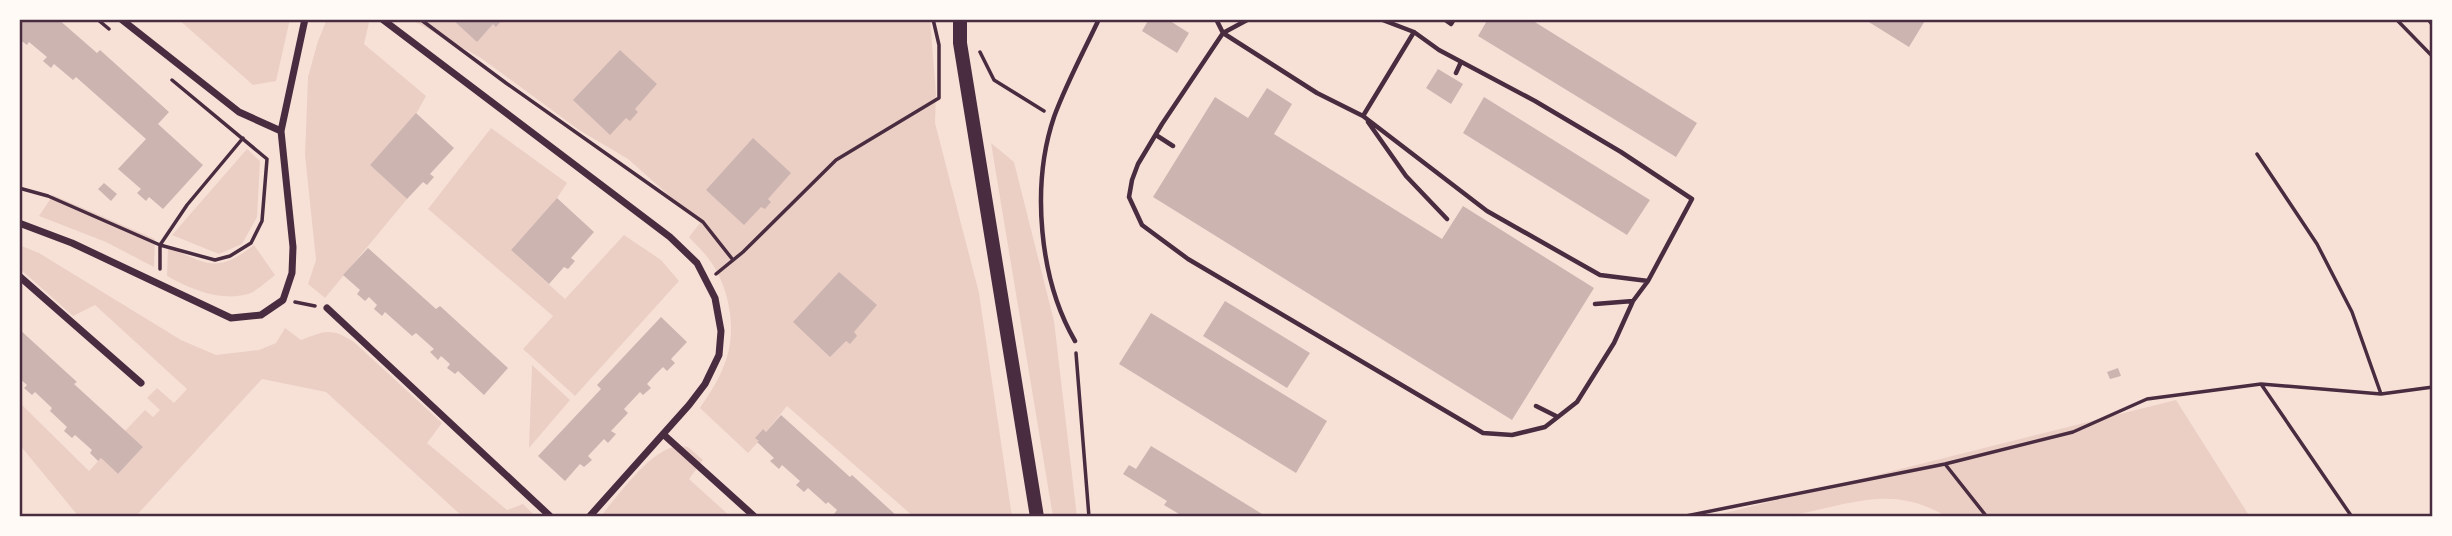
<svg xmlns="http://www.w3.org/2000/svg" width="2452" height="536" font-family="Manrope,sans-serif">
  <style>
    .green { fill: #ebcfc5 }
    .building { fill: #ccb4b1 }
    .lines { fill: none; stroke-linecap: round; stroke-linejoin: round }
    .path { stroke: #4a2c40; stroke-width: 3.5 }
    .service { stroke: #4a2c40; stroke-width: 4.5 }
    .minor { stroke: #4a2c40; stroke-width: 7 }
    .secondary { stroke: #4a2c40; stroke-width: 14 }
    .neatline { fill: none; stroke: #4a2c40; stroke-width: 2.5 }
  </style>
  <rect width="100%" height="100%" fill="#f7e1d7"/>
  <path class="green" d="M178,19h112l-14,62 -23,4z
    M327,19h37l5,4 -5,21 62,52 -10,18 -46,51 37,34 -82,99 -17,-14 8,-24 -11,-105 3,-78 10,-36z
    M410,19h520l6,74 -1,30 44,170 33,224h-98l-127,-111 -21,26 -4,-2 -6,7 3,4 -11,12 -48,-45c10,-15 20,-30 26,-48 11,-31 3,-72 -15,-98 -6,-9 -15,-17 -22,-25l11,-14 -72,-64 -49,-29 -98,-72z
    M491,128l76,55 -10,15 -46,52 54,49 59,-64 37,25 18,21 -104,115 -52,-47 30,-33 -125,-107z
    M991,143l23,19 40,159 23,196h-24z
    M247,149l13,12 -3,56 -15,27 -23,10 -47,-19z
    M53,195l102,44 -1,28 -48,-25 -67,-26z
    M19,245l20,8 142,87 35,15 43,-5 17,-7 9,-15 16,12c24,-9 30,-13 53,2l88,81 -15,20 80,67 16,-6 13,13h-73l-137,-125 -64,-13 -127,138h-56l-60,-73v-42l70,69 12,-13 17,16 25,-27 -18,-16 20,-21 8,7 7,-7 -13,-12 10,-10 17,15 13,-14 -92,-84 -22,11 -54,-48z
    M254,245l21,30c-8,6 -18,16 -27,19 -27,8 -58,-5 -81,-18l1,-29c39,17 49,27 86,-2z
    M532,365l38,35 -41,48 3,-82z
    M2176,400l74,117h-303c-59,-36 -102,-9 -162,-1 -25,4 -51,1 -76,1z
    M678,446l10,1 15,13 -14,19 42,38h-131c19,-22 49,-67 78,-71z"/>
  <path class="building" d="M19,19h39l39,34 3,-3 69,62 -11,12 45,41 -40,44 -14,-12 -3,4 -9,-8 4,-4 -23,-20 28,-30 -70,-62 -3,3 -19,-16 -3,4 -8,-7 4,-4 -18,-15 -2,3 -8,-6z
    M452,19h51l-7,8 -3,-3 -16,18z
    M1149,19h18l22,14 -12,20 -35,-22z
    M1488,19h42l167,104 -21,34 -198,-121z
    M1864,19h62l-17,28z
    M620,50l37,34 -22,25 3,3 -8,9 -4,-3 -16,17 -37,-35z
    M1438,69l25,15 -12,20 -25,-16z
    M1267,88l25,16 -18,30 168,105 21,-33 131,82 -82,132 -359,-223 62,-100 33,21z
    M1484,97l166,103 -23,35 -164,-102z
    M416,113l38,35 -24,26 4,3 -7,8 -4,-3 -16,17 -37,-34z
    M753,138l38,35 -23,26 3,3 -6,7 -4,-2 -17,18 -38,-35z
    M104,183l13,11 -6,7 -13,-12z
    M557,198l37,34 -23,26 4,3 -7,8 -4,-2 -15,17 -38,-34z
    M368,248l68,61 4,-3 68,62 -24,27 -26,-24 -3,3 -8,-6 3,-4 -9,-8 -3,4 -8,-8 4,-3 -18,-16 -4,3 -27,-24 -3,4 -8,-7 3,-4 -8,-8 -4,4 -8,-7 3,-4 -17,-15z
    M839,272l38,33 -23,27 3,4 -7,8 -4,-3 -16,16 -37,-35z
    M1225,301l85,52 -23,35 -84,-52z
    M1151,313l176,108 -31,52 -177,-109z
    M661,317l26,25 -16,17 4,4 -8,8 -4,-4 -8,8 -8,9 4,4 -8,7 -3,-3 -16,17 4,4 -17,18 5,3 -8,9 -4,-4 -16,17 4,4 -8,7 -4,-3 -15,17 -27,-25 63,-67 -4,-4z
    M19,329l58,53 -3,2 69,63 -25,27 -17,-16 -3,3 -8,-8 2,-3 -17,-15 -3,3 -8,-7 3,-4 -17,-16 2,-3 -17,-16 -3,3 -8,-7 3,-3 -8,-7z
    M2118,368l3,8 -11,3 -3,-7z
    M781,415l69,62 2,-2 46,42h-61l-3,-3 3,-4 -9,-8 -2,2 -18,-16 -4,4 -8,-7 4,-4 -18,-16 -3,4 -9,-8 4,-3 -17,-16 2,-1 -4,-3 8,-9 3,3z
    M1151,446l25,15 91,56h-83l-20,-12 3,-4 -44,-27 6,-9 7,4z"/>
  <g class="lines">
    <path class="path" d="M97,19l12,10
      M420,19l86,64 197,139 30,38
      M2396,19l37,38
      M980,52l14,28 50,31
      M2257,154l60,90 35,68 29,82
      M19,188l29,8 112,49 55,15 15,-4 21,-13 11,-22 5,-62 -95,-79
      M160,269v-24l27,-40 56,-67
      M716,274l27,-22 93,-92 103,-62v-53l-6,-26
      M295,302l20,4
      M1076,353l13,164
      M2261,384l91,133
      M1945,464l42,53
      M1681,517l264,-53 128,-32 74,-33 114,-15 120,10 52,-7"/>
    <path class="service" d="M1216,19l7,14 94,60 46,23 51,-84
      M1249,19l-26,14 -61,91 -24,40 -6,16 -3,17 13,28 46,34 295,174 29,2 33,-8 32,-25 37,-59 19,-42 15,-20 44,-82 -71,-47 -86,-51 -96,-51 -25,-18 -34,-13
      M1444,19l7,5 3,-5
      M1456,73l5,-11
      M1363,116l124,95 113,64 48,6
      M1368,122l38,54 41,43
      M1156,135l17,11
      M1595,304l38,-3
      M1075,341c-36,-62 -44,-156 -21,-224 12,-33 30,-66 45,-98
      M1536,406l20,10"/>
    <path class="minor" d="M121,19l118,93 42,19
      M382,19l288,218 27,26 18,35 6,33 -2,24 -14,29 -16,21 -100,112
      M2430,19l3,4
      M19,223l53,20 159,75 30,-3 22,-15 9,-27 1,-26 -12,-116 24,-112
      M19,276l122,107
      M327,308l224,209
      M663,434l92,83"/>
    <path class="secondary" d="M960,19v24l77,474"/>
  </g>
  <rect width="2452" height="536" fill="none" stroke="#fffaf5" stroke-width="42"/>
  <rect x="21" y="21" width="2410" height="494" class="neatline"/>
</svg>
